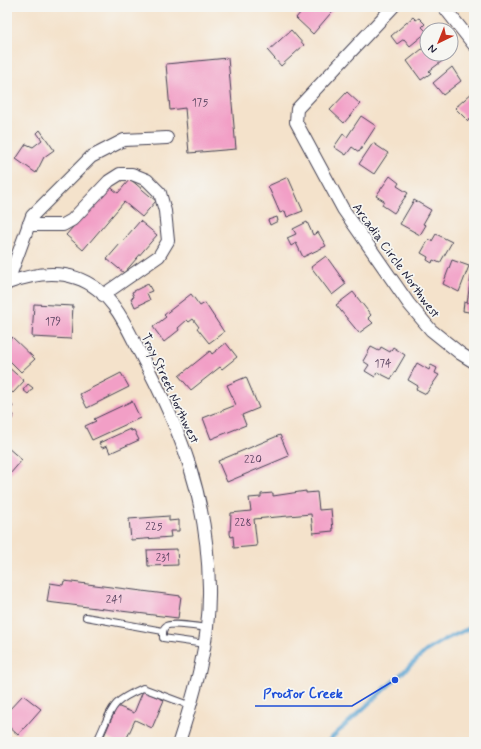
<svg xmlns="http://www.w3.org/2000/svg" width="481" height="749" font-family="Mynerve,sans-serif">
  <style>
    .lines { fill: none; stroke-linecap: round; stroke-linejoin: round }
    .stream { stroke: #57a1cf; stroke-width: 4 }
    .building { fill: #f29fc6 }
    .lane-casing { stroke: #423f51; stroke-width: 8 }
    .street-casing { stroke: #423f51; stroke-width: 14 }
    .lane { stroke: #fff; stroke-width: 6 }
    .street { stroke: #fff; stroke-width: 12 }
    .labels { text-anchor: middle; stroke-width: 3.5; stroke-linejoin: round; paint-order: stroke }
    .number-label { font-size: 11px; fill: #56415e }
    .street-label { font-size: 13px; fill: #22223b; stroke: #f6f6f2 }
    .leader { fill: none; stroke: #1d4ed8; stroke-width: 1.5 }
    .callout-dot { fill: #1d4ed8; stroke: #f6f6f2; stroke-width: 1.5 }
    .callout-label { font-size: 14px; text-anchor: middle; font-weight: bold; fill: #1d4ed8; stroke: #f6f6f2; stroke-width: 3.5; stroke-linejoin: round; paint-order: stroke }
  </style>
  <rect width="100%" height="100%" fill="#f6f6f2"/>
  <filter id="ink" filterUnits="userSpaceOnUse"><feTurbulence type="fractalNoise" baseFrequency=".025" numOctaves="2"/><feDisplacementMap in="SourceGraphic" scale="8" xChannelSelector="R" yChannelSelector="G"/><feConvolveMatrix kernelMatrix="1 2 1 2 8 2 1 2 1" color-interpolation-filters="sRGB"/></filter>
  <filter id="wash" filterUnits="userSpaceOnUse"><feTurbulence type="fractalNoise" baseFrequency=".012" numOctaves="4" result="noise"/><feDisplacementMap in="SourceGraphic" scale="16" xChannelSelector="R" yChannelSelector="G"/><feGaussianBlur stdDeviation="0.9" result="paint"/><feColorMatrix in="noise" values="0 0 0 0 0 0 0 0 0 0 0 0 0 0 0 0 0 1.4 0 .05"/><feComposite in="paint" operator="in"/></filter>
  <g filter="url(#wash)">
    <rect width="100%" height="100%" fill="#f4e2cb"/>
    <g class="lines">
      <path class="stream" d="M327,742l99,-91 18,-11 30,-14"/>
    </g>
    <g id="blocks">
      <path class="building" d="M305,7h31l-23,27 -17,-16z
        M413,17l3,3 3,-2 6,6 -3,3 5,5 -17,14 -6,-7 -7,5 -6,-8z
        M291,30l13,15 -23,21 -13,-15z
        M427,45v9h14l4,5 -16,12 2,2 -10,7 -14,-19z
        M228,58l8,91 -47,4 -4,-45 -15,2 -4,-46z
        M452,67l9,14 -18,14 -10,-12z
        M474,91v25l-6,5 -13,-13z
        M347,92l13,12 -16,19 -14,-13z
        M361,116l15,10 -17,26 -7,-5 -6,8 -12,-8 9,-13 4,3z
        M40,130l14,20 -10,7 -8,16 -20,-14 10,-15 7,3 9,-7 -5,-7z
        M373,143l15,10 -14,21 -15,-10z
        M390,176l9,7 -2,3 11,7 -14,20 -12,-8 2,-4 -8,-5z
        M288,177l15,34 -16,6 -2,-6 -5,2 -12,-27z
        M130,179l26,22 -14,16 -18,-15 -41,48 -17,-15 43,-49 9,7z
        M414,200l17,10 -8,14 3,1 -6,10 -20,-11z
        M277,217l1,4 -8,4 -2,-5z
        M140,221l17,14 -33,38 -17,-14z
        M307,222l6,13 5,-3 8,14 -23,11 -7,-14 -5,3 -4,-8 9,-4 -3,-5z
        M436,234l16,8 -12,21 -7,-3 -1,3 -5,-3 1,-3 -7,-4 8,-14 3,2z
        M326,256l20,28 -14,11 -21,-28z
        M452,260l17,6 -10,26 -16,-8z
        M471,276l3,1v36l-11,-2 1,-9 3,1z
        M148,284l4,7 -5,2 3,7 -15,7 -4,-9 3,-1 -2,-5z
        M353,292l18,23 -3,3 5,5 -14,10 -23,-28z
        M191,294l9,12 5,-3 19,29 -15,11 -12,-15 2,-1 -6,-8 -4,3 -2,-2 -9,8 1,2 -15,12 -11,-15 13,-10 -2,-2z
        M34,304l39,2 -2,33 -39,-2z
        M12,337l23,22 -14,13 -14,-14v-18l2,1z
        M226,343l11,14 -15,12 -2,-2 -29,23 -12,-14 31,-25 2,3z
        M371,347l8,4 2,-4 9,5 3,-5 12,8 -14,24 -14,-7 -2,5 -10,-6 4,-6 -6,-4z
        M417,363l12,7 2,-5 6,3 -2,5 4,2 -13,19 -10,-5 2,-3 -10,-6z
        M7,366l17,15 -11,12 -6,-5z
        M121,373l8,14 -42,21 -7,-14z
        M246,377l13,31 -17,7 4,10 -35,14 -8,-21 33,-13 -9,-20z
        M28,384l5,4 -5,6 -5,-4z
        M132,401l8,17 -48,22 -7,-14 11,-5 -2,-2z
        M7,402l6,4 -4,6 5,3 -7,13z
        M130,429l1,2 3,-1 5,10 -29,13 -3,-7 -5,2 -3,-5z
        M280,435l9,21 -62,26 -9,-21z
        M7,447l15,13 -12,14 -3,-3z
        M306,491v2l11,-1 2,18 12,-1 2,22 -20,2 -2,-19 -57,5 3,27 -23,2 -1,-12 -2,1 -1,-3 1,-21 20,-2 -2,-13 12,-1v-3l12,-1v3z
        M169,516v5l10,-1v11h-9l1,6 -40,3 -2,-21z
        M177,549l1,16 -30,1 -1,-16z
        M64,581l117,15 -3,22 -131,-16 3,-19 13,2z
        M143,691l21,9 -12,28 -17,-8 -9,20 5,2h-14l-13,-6 13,-30 17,7z
        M23,695l18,14 -23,26 -11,-10v-13z"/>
    </g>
  </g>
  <g filter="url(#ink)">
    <use href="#blocks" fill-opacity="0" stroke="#423f51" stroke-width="1"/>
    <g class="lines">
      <defs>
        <path id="lane" d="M86,617l77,14
          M205,644l-42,-6c0,-4 -1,-9 3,-12 6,-4 33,1 41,2
          M99,742v-5c14,-31 12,-35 44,-49l48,18"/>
        <path id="street" d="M393,7l-96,102 -1,13 47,87 66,95 22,26 30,24 13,8
          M444,7l30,38
          M28,225h35l9,-5 37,-39 11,-7h12l15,6 13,13 5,18 3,30 -9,15 -56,39
          M8,283c29,-11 62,-15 89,6 20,15 30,39 42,62 42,79 69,146 70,237 1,54 -14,104 -30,154
          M7,284l25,-68 59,-59 33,-17 43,-2"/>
      </defs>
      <use href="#lane" class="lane-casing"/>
      <use href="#street" class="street-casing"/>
      <use href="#lane" class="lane"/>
      <use href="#street" class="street"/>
    </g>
  </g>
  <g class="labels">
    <g class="number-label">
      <text x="200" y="106">175</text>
      <text x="53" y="325">179</text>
      <text x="383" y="367">174</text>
      <text x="253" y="463">220</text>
      <text x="243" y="526">228</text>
      <text x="154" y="530">225</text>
      <text x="163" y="561">231</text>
      <text x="114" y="603">241</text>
    </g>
    <g class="street-label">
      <text transform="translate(397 260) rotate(54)" y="5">Arcadia Circle Northwest</text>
      <text transform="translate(171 388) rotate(65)" y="5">Troy Street Northwest</text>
    </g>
  </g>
  <path class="leader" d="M395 680L352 706H255"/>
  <circle class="callout-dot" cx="395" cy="680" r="4"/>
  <g class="callout-label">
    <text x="303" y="698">Proctor Creek</text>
  </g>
  <rect width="481" height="749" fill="none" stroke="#f6f6f2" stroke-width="24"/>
  <g transform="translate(439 42) rotate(223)"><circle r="19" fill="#f6f6f2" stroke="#a1a1a9"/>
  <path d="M0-3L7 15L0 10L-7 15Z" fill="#c8321e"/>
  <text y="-6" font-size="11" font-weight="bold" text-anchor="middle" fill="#22223b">N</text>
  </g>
</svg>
